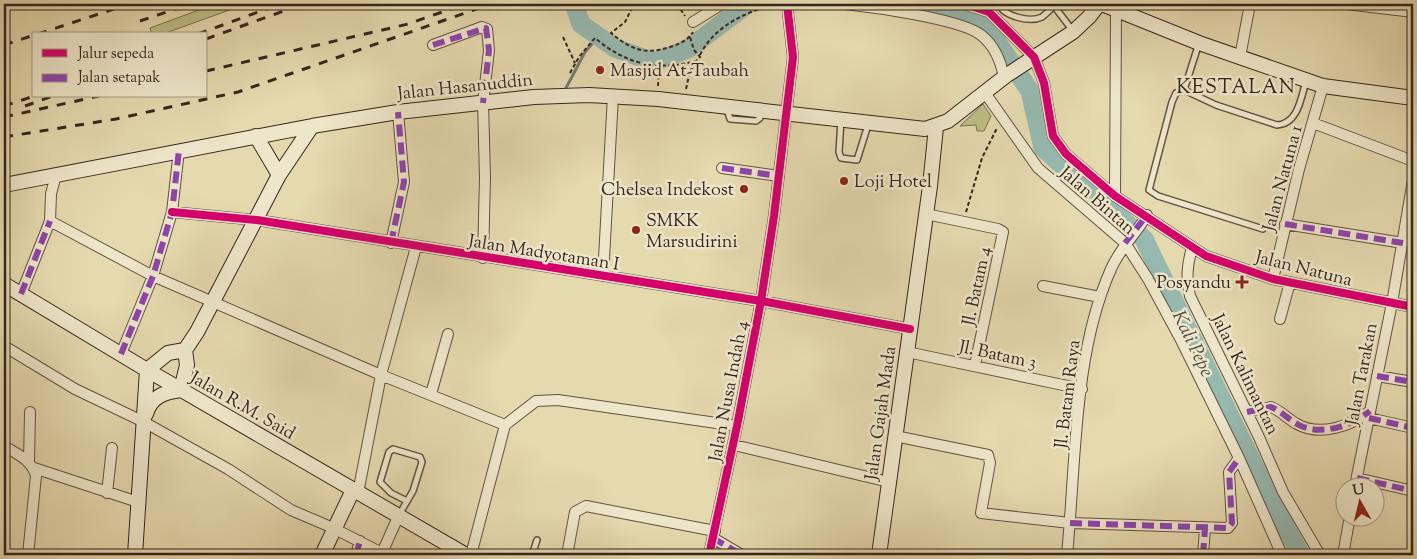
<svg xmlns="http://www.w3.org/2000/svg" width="1417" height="559" font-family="'Sorts Mill Goudy',serif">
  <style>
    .green { fill: #bcbd85; stroke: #797152 }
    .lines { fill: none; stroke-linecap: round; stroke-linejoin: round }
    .stream { stroke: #707e76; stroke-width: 3 }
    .river { stroke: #96b9b0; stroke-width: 19 }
    .lane-casing { stroke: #625243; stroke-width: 8 }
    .street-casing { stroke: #625243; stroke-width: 12 }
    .secondary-casing { stroke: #36251f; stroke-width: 16 }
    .path { stroke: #36251f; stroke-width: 2; stroke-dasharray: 4 2.5; stroke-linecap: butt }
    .lane { stroke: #eee6ca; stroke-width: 5 }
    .street { stroke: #eee6ca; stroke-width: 10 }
    .secondary { stroke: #eee6ca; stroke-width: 14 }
    .rail { stroke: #36251f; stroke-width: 3; stroke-dasharray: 9 9; stroke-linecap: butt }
    .quiet { stroke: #8e44ad; stroke-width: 6; stroke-dasharray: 12 6; stroke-linecap: butt }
    .cycleway-casing { stroke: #eee6ca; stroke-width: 11 }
    .cycleway { stroke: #d6006c; stroke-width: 8 }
    .poi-dot { fill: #8f2418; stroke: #eee6ca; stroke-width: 2 }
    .labels { text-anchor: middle; stroke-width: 5; stroke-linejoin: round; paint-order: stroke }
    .poi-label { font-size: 18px; fill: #36251f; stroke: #eee6ca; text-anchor: start }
    .street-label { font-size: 18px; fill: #36251f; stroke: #eee6ca }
    .water-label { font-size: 19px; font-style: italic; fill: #4e4a43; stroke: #eee6ca }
    .quarter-label { font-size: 20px; letter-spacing: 1px; fill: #36251f; stroke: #eee6ca }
  </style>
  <rect width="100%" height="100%" fill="#e5d9ae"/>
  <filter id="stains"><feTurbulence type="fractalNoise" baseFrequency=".004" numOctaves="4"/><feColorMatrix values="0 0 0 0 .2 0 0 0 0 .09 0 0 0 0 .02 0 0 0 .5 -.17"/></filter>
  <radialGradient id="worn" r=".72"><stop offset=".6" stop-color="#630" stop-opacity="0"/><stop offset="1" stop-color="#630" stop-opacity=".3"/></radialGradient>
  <path class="green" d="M215,4h31l-83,30h-11l-2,-6z
    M983,104l8,12 -7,15h-7l-1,-6 -16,1z"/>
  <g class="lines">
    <path class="stream" d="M566,88l19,-36 14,-16"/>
    <path class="river" d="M574,4l7,20 34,24 39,14 34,-13 60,-45
      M901,4l84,20 45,67 13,57 101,91 126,260 31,56"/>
    <defs>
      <path id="lane" d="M999,4c4,12 31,19 43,13 4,-3 8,-7 12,-11
        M1048,4l6,2 19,25
        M1199,43l-15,47 -8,3 -4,9 -23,88 9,6 105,33
        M1184,90l32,15 61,20c21,-1 24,-27 29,-44
        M727,109l3,10 26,2 4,-3 2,-6
        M841,120l-2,32 2,6 16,2 11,-35
        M399,515l14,-24 9,-29 -2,-5 -27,-8 -4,3 -9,30 11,11 14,7
        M532,555l5,-15"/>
      <path id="street" d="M845,4c28,3 116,15 136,31 14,11 20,26 23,43
        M965,4l24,8 45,45 10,26 9,53 13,18 49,42 91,60 67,23 140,28
        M1346,4l67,8
        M693,22l29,-18
        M433,45l49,-18 5,2 2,21 -6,53 2,74 -2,81
        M1240,57l10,-53
        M985,93l53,75 87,75 23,36 34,63 57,116 43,97
        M1313,123l100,38
        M722,168l57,8
        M56,175l-5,19 -1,27 103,55 228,99 124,50
        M1115,196l1,-187
        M172,212l85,8 504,81 149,28
        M926,214l72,15 5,3 -28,133
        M1285,224l118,19
        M391,243l13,-61 -6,-70
        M1192,248c-5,17 -6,30 -2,48l68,139 25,57 37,63
        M603,276l10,-180
        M1273,279l26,-110 24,-83
        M1043,286l57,11
        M21,294l29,-73
        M1280,319l10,-37
        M4,346l71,43 69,33 84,47 63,41 42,18 53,27
        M907,352l175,37
        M121,354l32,-78 19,-64 7,-62
        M1377,376l36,6
        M431,394l17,-60
        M1247,412l24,-5c10,4 17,12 26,17 23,13 54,2 73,-13
        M1369,418l44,10
        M895,436l93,19 2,8 -9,50 89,10 158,5 4,-5 -3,-51 10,-14
        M734,445l155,37
        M4,446c13,8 28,14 32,30l-8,79
        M29,462l1,-50
        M34,468l104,34
        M1357,478l56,13
        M1355,486l37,-183 21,-123
        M107,493l5,-45
        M358,493l23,-118 35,-128
        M713,538l29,17
        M382,553l16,-36
        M356,555l4,-14
        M471,555l34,-130 31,-24 22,-1 179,26
        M567,555l8,-43 11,-6 129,25
        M709,555l28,-129 24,-125 13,-85 19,-159 -6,-53
        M1067,555c9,-91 6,-201 44,-286 9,-21 25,-35 36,-54
        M1203,555l2,-26
        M1343,555l7,-39"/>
      <path id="secondary" d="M1102,4l97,39 124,43 90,12
        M256,136l23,39
        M4,185l308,-59 86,-14 136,-15 55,-2 69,4 267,30 23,-8 59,-46 66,-43 16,-15 10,-13
        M4,284l143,86 319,185
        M185,350l12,-18 82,-157 33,-49
        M147,370l21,-17 17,-3 2,15 -6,25
        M146,414c5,-17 18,-22 35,-24
        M135,555l12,-185
        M322,555l31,-65
        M879,555l51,-369 6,-59"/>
    </defs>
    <use href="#lane" class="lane-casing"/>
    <use href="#street" class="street-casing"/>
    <use href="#secondary" class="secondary-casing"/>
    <path class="path" d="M645,4l-13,4 -7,14 -14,11c21,17 33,22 59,14 10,-3 18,-7 23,-15
      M677,4l8,12
      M563,37l12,26
      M700,55c14,-29 47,-44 77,-51
      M570,73l9,-16 16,-19c32,27 62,33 101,23l4,-4 -6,-7 -4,-13
      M658,86l1,-20
      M686,89l4,-18 8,-11
      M966,212l16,-54 15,-30"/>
    <use href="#lane" class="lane"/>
    <use href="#street" class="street"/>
    <use href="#secondary" class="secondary"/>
    <path class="rail" d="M140,21l50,-17
      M38,34l91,-30
      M198,34l82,-30
      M206,39l97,-35
      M4,45l30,-10
      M206,71l202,-47 57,-20
      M4,106l30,-10
      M25,106l28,-10
      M4,117l95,-21
      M4,137l112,-18 122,-27 253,-88"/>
    <path class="quiet" d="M433,45l53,-17 3,22 -6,53
      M722,168l57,8
      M1285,224l118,19
      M391,243l13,-61 -6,-70
      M1125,243l22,-28
      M21,294l29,-73
      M121,354l32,-78 19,-64 7,-62
      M1377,376l36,6
      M1247,412l24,-5c10,4 17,12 26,17 23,13 54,2 73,-13
      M1369,418l44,10
      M1357,478l56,13
      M1070,523l158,5 4,-5 -3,-51 10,-14
      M713,538l29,17
      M356,555l4,-14
      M1203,555l2,-26"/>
    <defs>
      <path id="cycleway" d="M965,4l24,8 45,45 10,26 9,53 13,18 49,42 91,60 67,23 140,28
        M172,212l85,8 504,81 149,28
        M709,555l28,-129 24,-125 13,-85 19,-159 -6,-53"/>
    </defs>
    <use href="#cycleway" class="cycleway-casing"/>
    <use href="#cycleway" class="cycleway"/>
  </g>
  <g class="poi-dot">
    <circle cx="600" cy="70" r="5"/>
    <circle cx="844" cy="181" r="5"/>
    <circle cx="744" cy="189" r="5"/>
    <circle cx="636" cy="230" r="5"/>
    <path d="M1239.5 274.5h5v5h5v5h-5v5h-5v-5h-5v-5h5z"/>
  </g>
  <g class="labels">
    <g class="poi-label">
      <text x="610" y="76">Masjid At-Taubah</text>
      <text x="854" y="187">Loji Hotel</text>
      <text x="734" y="195" text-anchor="end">Chelsea Indekost</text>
      <text x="646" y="226">SMKK<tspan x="646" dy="21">Marsudirini</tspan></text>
      <text x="1231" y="288" text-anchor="end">Posyandu</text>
    </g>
    <g class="street-label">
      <text transform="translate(465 86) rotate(-6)" y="6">Jalan Hasanuddin</text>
      <text transform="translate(1282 178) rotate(-75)" y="6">Jalan Natuna 1</text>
      <text transform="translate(1098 200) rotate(41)" y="6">Jalan Bintan</text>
      <text transform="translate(544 252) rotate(9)" y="6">Jalan Madyotaman I</text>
      <text transform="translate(1304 268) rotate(14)" y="6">Jalan Natuna</text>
      <text transform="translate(976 286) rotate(-78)" y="6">Jl. Batam 4</text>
      <text transform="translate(998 354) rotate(12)" y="6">Jl. Batam 3</text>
      <text transform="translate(1246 374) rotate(64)" y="6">Jalan Kalimantan</text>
      <text transform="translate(1361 374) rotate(-79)" y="6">Jalan Tarakan</text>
      <text transform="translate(728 391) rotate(-79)" y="6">Jalan Nusa Indah 4</text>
      <text transform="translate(1067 394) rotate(-83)" y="6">Jl. Batam Raya</text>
      <text transform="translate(243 405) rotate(30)" y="6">Jalan R.M. Said</text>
      <text transform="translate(880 413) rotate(-82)" y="6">Jalan Gajah Mada</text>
    </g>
    <g class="water-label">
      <text transform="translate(1194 343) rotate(64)" y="7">Kali Pepe</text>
    </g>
    <g class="quarter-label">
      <text x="1236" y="93">KESTALAN</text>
    </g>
  </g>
  <rect width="1417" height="559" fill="none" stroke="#e5d9ae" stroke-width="20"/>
  <rect x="5" y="5" width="1407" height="549" fill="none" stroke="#36251f" stroke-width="2.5"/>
  <rect x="10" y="10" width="1397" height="539" fill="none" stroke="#36251f"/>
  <rect x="32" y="32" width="175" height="65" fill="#eee6ca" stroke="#a49986"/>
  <rect x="42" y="49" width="25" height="8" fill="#d6006c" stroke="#a49986"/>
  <text x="78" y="58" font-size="15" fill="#36251f">Jalur sepeda</text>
  <rect x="42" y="74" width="25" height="8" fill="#8e44ad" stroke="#a49986"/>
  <text x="78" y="82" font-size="15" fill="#36251f">Jalan setapak</text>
  <g transform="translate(1360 502) rotate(352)"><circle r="24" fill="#eee6ca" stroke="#a49986"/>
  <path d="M0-4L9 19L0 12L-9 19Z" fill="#8f2418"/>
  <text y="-8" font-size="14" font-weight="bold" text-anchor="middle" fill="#36251f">U</text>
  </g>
  <rect width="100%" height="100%" filter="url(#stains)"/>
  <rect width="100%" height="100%" fill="url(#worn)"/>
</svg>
